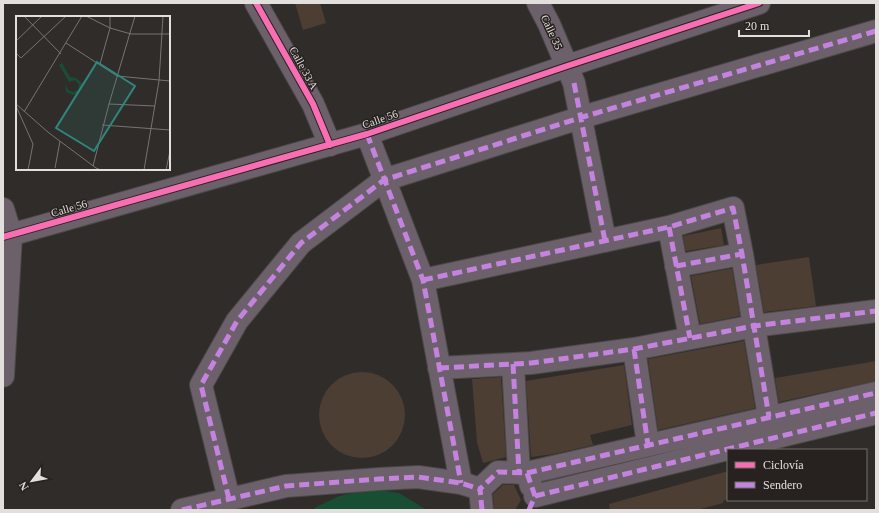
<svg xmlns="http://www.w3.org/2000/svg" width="879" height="513" font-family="'Times New Roman',serif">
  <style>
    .green { fill: #174e34 }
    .building { fill: #4d3e33 }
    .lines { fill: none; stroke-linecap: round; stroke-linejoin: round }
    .minor-casing { stroke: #4b4947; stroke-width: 24 }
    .minor { stroke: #6c606b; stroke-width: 22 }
    .quiet { stroke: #c483df; stroke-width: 5; stroke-dasharray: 10 5; stroke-linecap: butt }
    .cycleway-casing { stroke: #27221f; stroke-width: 8 }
    .cycleway { stroke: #f96db3; stroke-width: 6 }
    .labels { text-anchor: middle; stroke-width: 3; stroke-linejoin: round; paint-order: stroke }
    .street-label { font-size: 11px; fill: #e2dfdd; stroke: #27221f }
    .inset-road { fill: none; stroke: #777472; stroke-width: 1 }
    .view { fill: #2f867f; fill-opacity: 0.15; stroke: #2f867f; stroke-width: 2 }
    .inset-edge { fill: none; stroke: #e2dfdd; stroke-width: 2 }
  </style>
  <rect width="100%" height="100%" fill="#2f2c2a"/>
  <path class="green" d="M371,489l28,4 28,17h-114l3,-3 23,-11z"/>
  <path class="building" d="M295,3h25l6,20 -23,7z
    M721,228l3,17 -38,6 -3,-15z
    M809,257l7,49 -52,6 -8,-47z
    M729,269h3l8,47 -40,8 -9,-48z
    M744,341l11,67 -97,22 -10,-71z
    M876,361v20l-97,21 -4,-24z
    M624,365l8,60 -42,10 3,10 -39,9 -23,3 -5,-76z
    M319 415a43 43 0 1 1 86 0a43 43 0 1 1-86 0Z
    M501,377l5,80 -23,6 -6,-21 -5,-63z
    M728,471v28l-5,2v2l-26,7h-87l-1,-6z
    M503,485h11l7,15 -6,10h-21l-1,-16z"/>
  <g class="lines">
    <defs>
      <path id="minor" d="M256,3l57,101 17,41
        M538,3l11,21 25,59 31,158
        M367,134l56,146 38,203
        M3,209l8,26 -8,141
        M669,227l21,111
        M3,237l364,-103 200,-68 192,-63
        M676,266l66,-12
        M423,280l246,-53 64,-19 9,46 27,163
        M634,349l14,96
        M513,364l6,109
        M439,368l92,-5 103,-14 120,-23 122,-15
        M527,473l349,-80
        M535,496l341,-83
        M229,499l-28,-114 36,-64 64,-78 83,-63 202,-64 290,-85
        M182,510l104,-24 93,-7 39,-2 43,6 19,6
        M482,510l-2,-21 18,-17 29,1 4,13"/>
    </defs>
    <use href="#minor" class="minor-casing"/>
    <use href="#minor" class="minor"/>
    <path class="quiet" d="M574,83l31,158
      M367,134l56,146 38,203
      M669,227l21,111
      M676,266l66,-12
      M423,280l246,-53 64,-19 9,46 27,163
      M634,349l14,96
      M513,364l6,109
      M439,368l92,-5 103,-14 120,-23 122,-15
      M527,473l349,-80
      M535,496l341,-83
      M229,499l-28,-114 36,-64 64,-78 83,-63 202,-64 290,-85
      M182,510l104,-24 93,-7 39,-2 43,6 19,6
      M482,510l-2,-21 18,-17 29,1 8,23 -6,14"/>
    <defs>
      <path id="cycleway" d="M256,3l57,101 17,41
        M3,237l364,-103 200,-68 192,-63"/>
    </defs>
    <use href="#cycleway" class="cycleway-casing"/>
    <use href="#cycleway" class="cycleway"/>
  </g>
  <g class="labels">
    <g class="street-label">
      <text transform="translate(552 32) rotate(65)" y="4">Calle 35</text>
      <text transform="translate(304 68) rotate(61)" y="4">Calle 33 A</text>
      <text transform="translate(380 119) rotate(-19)" y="4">Calle 56</text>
      <text transform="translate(69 208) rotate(-16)" y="4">Calle 56</text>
    </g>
  </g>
  <g transform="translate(16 16)">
    <rect width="154" height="154" fill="#2f2c2a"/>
    <path d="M46,47l8,14 6,1 6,5 -3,10 -6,2 -7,-3 -1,-9 3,7 5,2 5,-2 1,-5 -4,-5 -6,2 -10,-17z" fill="#174e34"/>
    <path class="inset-road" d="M8,0l37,38M70,0l24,12 21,6h39M0,25l26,-25M50,27l51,33 53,5M0,37l5,5 45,-42M84,48l10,-36v-12M0,88l33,29 47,35 5,2M93,88l46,2M0,90l17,38 -5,26M8,96l58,-96M86,109l68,5M77,150l16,-62 26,-88M39,152l5,-27M128,154l15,-89 4,-65M150,154l4,-19"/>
    <path class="view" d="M81,46l38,24 -41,65 -38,-23z"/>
    <rect width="154" height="154" class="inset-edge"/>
  </g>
  <rect width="879" height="513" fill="none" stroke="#e2dfdd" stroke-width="8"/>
  <rect x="727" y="449" width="140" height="52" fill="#27221f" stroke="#726e6b"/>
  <rect x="735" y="462" width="20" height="6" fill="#f96db3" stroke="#726e6b"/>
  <text x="763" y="469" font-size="12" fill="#e2dfdd">Ciclovía</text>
  <rect x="735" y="482" width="20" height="6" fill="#c483df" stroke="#726e6b"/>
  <text x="763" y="489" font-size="12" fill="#e2dfdd">Sendero</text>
  <g transform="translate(32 481) rotate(238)" stroke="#27221f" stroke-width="3" paint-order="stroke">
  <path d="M0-3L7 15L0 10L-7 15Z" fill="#e2dfdd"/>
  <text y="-6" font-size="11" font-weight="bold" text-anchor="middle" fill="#e2dfdd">N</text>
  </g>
  <path d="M739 30v6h70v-6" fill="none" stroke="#e2dfdd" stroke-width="2"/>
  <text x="745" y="30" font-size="12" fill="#e2dfdd" stroke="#27221f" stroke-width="3" paint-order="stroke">20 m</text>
</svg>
